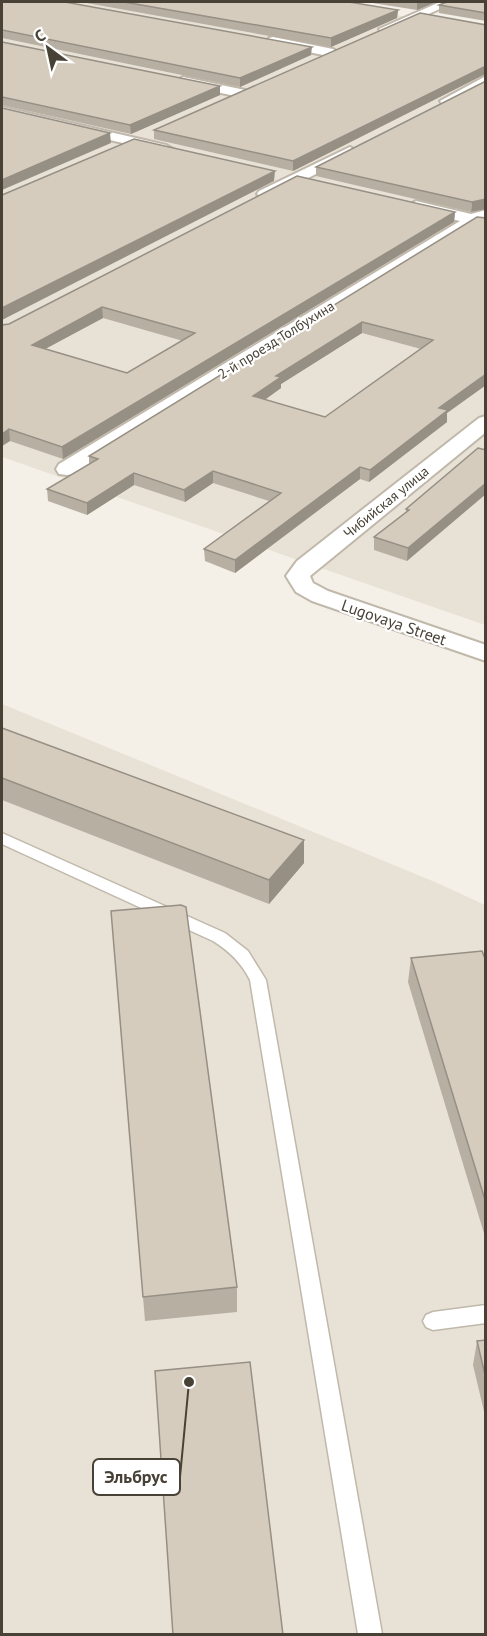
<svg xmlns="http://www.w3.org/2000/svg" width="487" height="1636" font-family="'PT Sans',sans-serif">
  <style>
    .residential { fill: #e8e2d6 }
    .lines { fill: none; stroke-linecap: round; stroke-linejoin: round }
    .lane-casing { stroke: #c0b8aa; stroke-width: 3 }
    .street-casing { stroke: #c0b8aa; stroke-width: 4 }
    .lane { fill: #fff; fill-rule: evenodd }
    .street { fill: #fff; fill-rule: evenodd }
    .wall { fill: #b8afa3; fill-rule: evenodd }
    .shaded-wall { fill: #968f84 }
    .building { fill: #d6ccbd; stroke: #968f84; stroke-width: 1.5; fill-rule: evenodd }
    .labels { text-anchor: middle; stroke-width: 4.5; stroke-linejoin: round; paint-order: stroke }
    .far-street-label { font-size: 14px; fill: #474136; stroke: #fff }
    .street-label { font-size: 16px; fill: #474136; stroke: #fff }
    .leader { fill: none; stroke: #474136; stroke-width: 2 }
    .callout-dot { fill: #474136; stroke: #fff; stroke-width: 2 }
    .callout { fill: #fff; stroke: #474136; stroke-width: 2 }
    .callout-label { font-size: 18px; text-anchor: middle; font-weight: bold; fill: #474136 }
  </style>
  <rect width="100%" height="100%" fill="#f4f0e8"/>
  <path class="residential" d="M2,2h317l166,28v595l-483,-168z
    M2,704l433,178 50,23v729h-483z"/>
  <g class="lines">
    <defs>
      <path id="lane" d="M2,833l223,100 23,18 18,29 116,654h-24l-108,-654c-9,-18 -21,-29 -37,-39l-211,-97z
        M486,1305v18l-53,7 -7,-3 -3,-6 3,-6 7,-3z"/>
      <path id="street" d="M440,2h15l-66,30h-8l-2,-3z
        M273,37l60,12 6,4 -6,4 -64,-13 -2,-3 2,-3z
        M486,76v10l-34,18h-10l-2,-3z
        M183,77l62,13 2,3 -7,4 -62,-13 -2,-3z
        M2,107l164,38 7,4 -7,4 -164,-38z
        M350,147l7,4 -2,3 -84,43 -6,2 -8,-5 2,-3z
        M416,201l55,13 15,-4v17l-10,-2 -401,249 -8,1 -8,-1 -3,-5 3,-5 401,-243 -50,-12 -2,-3z
        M486,416v16l-176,144 3,7 15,8 158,54v16l-174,-60 -16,-9 -10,-16 11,-15 182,-143z"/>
    </defs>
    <use href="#lane" class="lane-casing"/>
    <use href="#street" class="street-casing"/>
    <use href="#lane" class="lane"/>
    <use href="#street" class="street"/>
  </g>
  <path class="wall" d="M2,2l309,53 -71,32 -238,-49z
    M81,2h268l49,8 -1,8 -66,29z
    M366,2h70l-19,8z
    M486,2v19l-47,-8v-8z
    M486,25v49l-193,97 -139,-32v-9z
    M2,42l218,53 -89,39 -129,-29z
    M486,81l-15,131 -155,-36v-9z
    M455,212l-1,10 -391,237 -53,-18 -8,5v-121l7,-1zM103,318l80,23 -56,32 -82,-24z
    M486,218v167l-39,28v9l-78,60 -9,-3 -125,94 -30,-12 -1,-12 65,-48 -56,-18 -28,19 -51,-17 -47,30 -39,-14 -1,-12 42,-25v-8zM362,333l59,16 -96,68 -60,-17 16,-12v-4z
    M478,448l-71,113 -33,-11v-13l32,-25v-3z
    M2,728l302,112v23l-35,41 -267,-104z
    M113,935l124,352v25l-92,9z
    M411,958l75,3v279l-78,-258z
    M486,1340v80l-13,-55 4,-24z"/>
  <path class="shaded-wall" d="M417,2h19l-19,8z
    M398,10l-1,8 -66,29v-9z
    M312,47l-1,8 -71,32v-9z
    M486,66l-1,8 -192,97v-10z
    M220,86v9l-89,39 -1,-9z
    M110,133l1,10 -109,47v-10z
    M275,171l-1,10 -272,139v-12z
    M486,199v10l-15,3 1,-10z
    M455,212l-1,10 -391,237 -1,-12z
    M102,307l1,11 -71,38v-11z
    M362,322v11l-81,51v4l-28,20v-12l23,-20z
    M486,374v11l-39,28v9l-78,60 1,-12 69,-62z
    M9,429l1,12 -8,5v-12z
    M360,467v12l-125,94v-13z
    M213,471v12l-28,19 -1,-12z
    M134,473v12l-47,30v-12z
    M486,483v11l-79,67 1,-13z
    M304,840v23l-35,41v-24z"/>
  <path class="building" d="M2,2h63l247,45 -72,31 -238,-48z
    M124,2h225l49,8 -67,28z
    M447,2h39v11l-47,-8z
    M420,13l66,12v41l-193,95 -139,-31z
    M2,42l218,44 -90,39 -128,-28z
    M486,81v118l-14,3 -156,-35z
    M2,108l108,25 -108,47z
    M134,139l141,32 -273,137v-113z
    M297,176l158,36 -393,235 -53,-18 -7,5v-109l7,-1zM102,307l93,26 -68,40 -95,-28z
    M477,217l9,1v156l-47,34 9,2 -78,60 -10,-3 -125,93 -31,-11 77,-56 -68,-22 -29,19 -50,-17 -47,30 -40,-14 51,-30 -9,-3zM362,322l71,18 -108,77 -72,-21 28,-19 -5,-1z
    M478,448l8,2v33l-78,65 -34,-11 35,-27 -3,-1z
    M2,728l302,112 -35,40 -267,-102z
    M181,905l5,2 51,380 -94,10 -32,-386z
    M482,951l4,10v242l-75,-245z
    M486,1340v39l-9,-38z
    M250,1362l33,273h-110l-18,-264z"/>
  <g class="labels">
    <g class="far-street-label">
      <text transform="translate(276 340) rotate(-32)" y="5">2-й проезд Толбухина</text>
      <text transform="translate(386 502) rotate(-39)" y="5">Чибийская улица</text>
    </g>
    <g class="street-label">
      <text transform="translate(394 622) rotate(19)" y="6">Lugovaya Street</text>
    </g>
  </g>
  <path class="leader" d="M189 1382L180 1477"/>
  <circle class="callout-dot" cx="189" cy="1382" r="6"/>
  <rect class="callout" x="93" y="1459" width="87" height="36" rx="6"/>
  <g class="callout-label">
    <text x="136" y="1483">Эльбрус</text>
  </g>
  <rect width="487" height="1636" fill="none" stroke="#474136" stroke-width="6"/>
  <g transform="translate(48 48) rotate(327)" stroke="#ffffff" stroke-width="4.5" paint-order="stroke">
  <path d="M0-4.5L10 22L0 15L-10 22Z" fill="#474136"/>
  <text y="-9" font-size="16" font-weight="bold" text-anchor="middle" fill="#474136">С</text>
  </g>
</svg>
